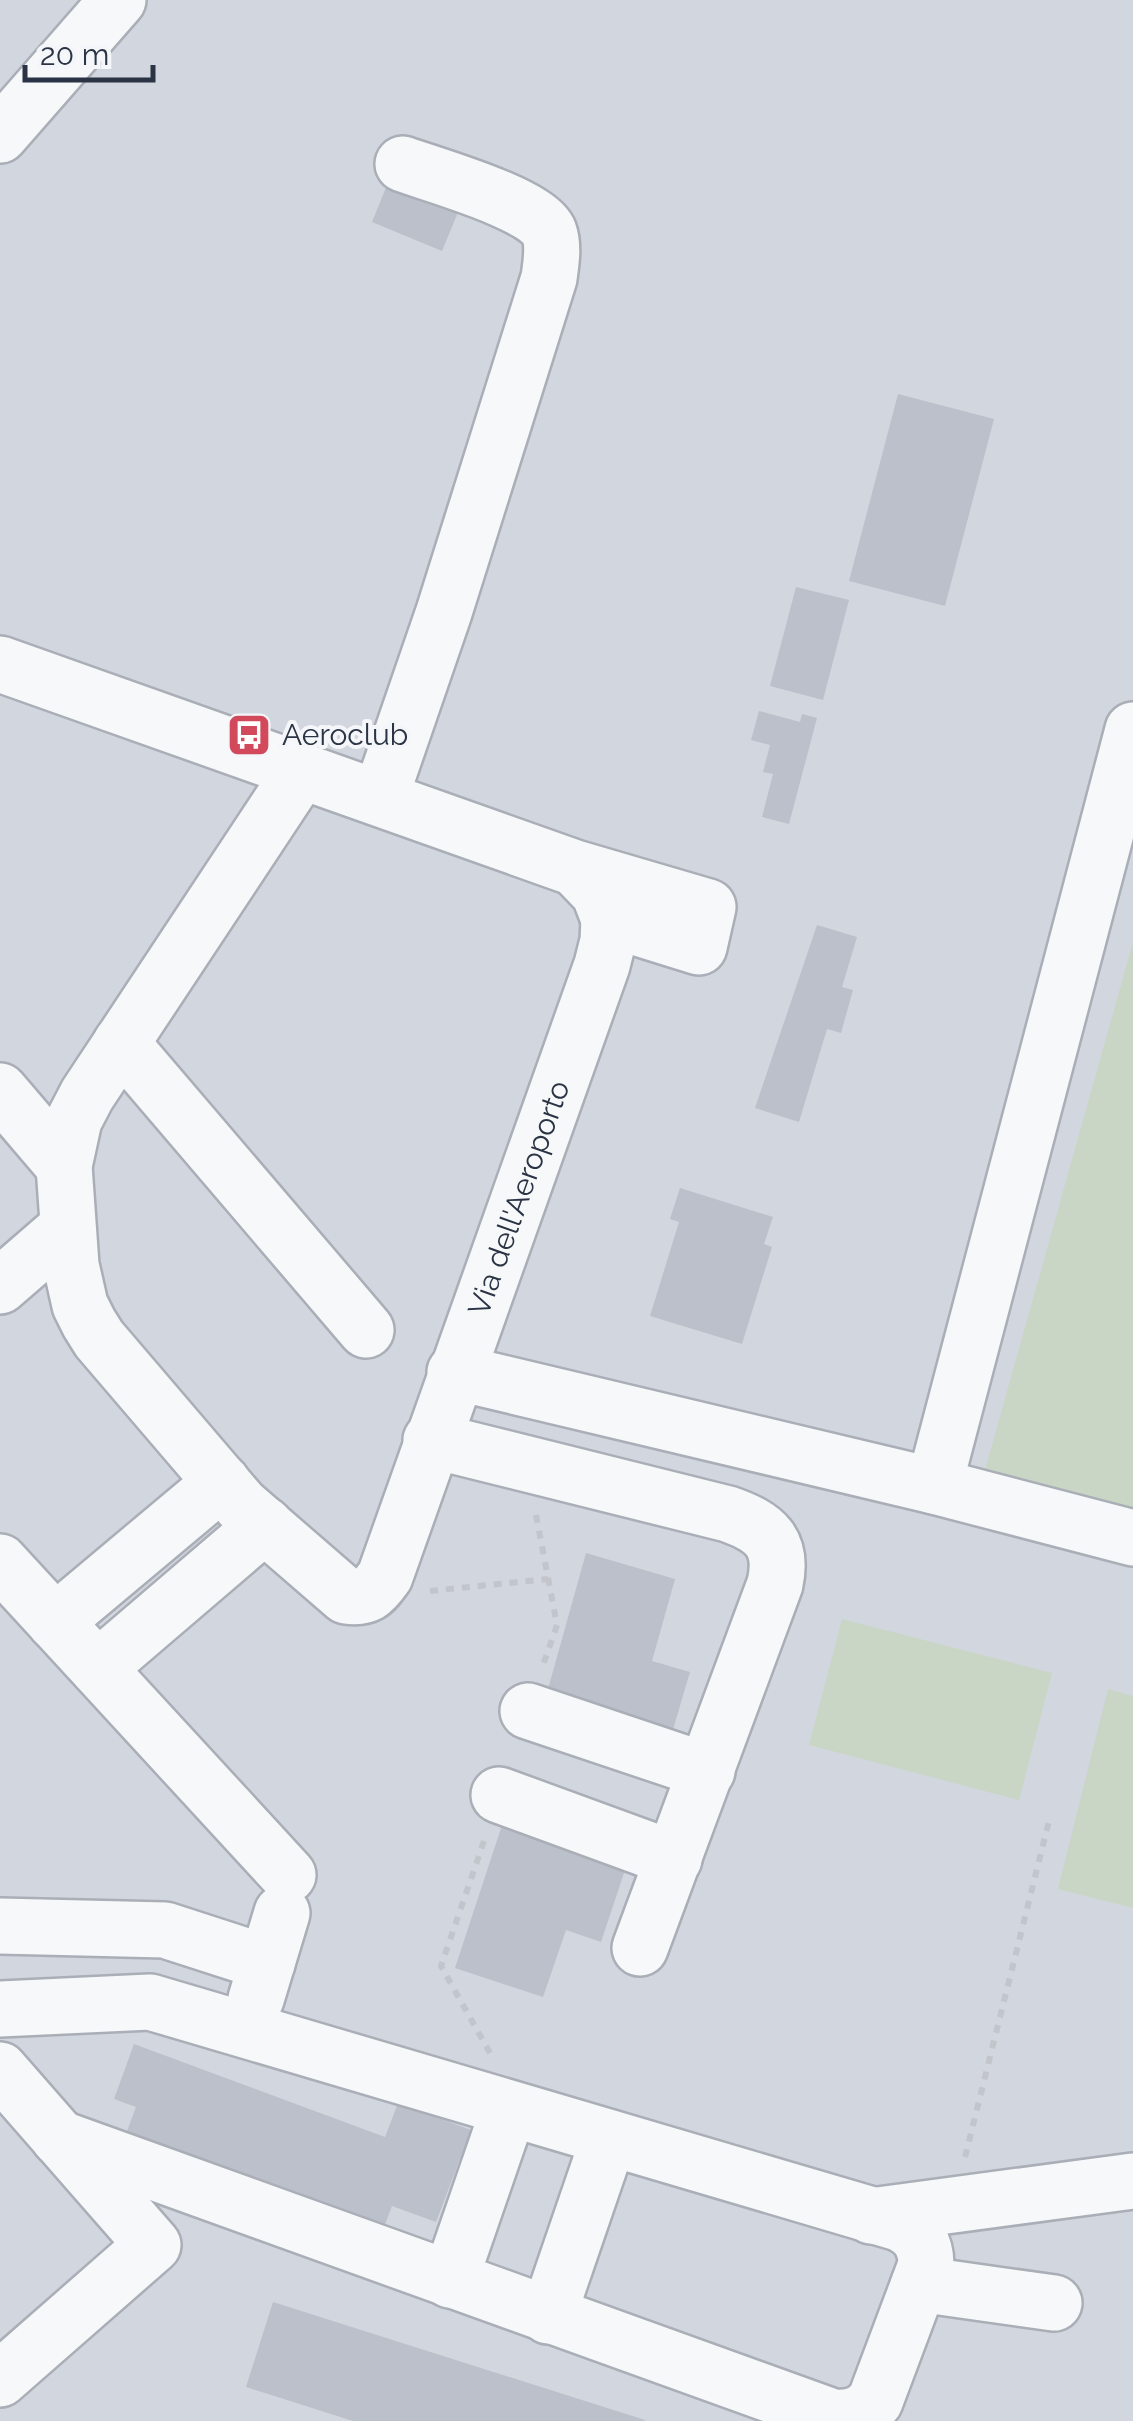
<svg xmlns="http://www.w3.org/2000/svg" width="1133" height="2421" font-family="Raleway,sans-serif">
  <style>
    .built { fill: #d2d6de }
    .green { fill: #c9d6c5 }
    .building { fill: #bbc0ca }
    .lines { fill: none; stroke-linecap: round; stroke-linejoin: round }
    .minor-casing { stroke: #a9aeb7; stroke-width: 60 }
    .path { stroke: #c2c5cb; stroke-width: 6; stroke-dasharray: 8 8; stroke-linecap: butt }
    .minor { stroke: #f7f8fa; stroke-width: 55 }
    .labels { text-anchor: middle; stroke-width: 8; stroke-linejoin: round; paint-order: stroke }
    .poi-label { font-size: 30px; fill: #2b3445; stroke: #f4f6f9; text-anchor: start }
    .street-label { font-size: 30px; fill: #2b3445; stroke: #f4f6f9 }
  </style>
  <rect width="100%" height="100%" fill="#e4e7ec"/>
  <path class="built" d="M0,0h1133v2421h-1133z"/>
  <path class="green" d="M1133,942v575l-148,-47z
    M842,1619l210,54 -33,127 -210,-55z
    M1108,1689l25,7v212l-75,-19z"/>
  <path class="building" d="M391,175l70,30 -19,46 -70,-29z
    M898,394l96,25 -49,187 -96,-25z
    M796,587l53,13 -26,100 -53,-14z
    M759,711l41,11 2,-8 15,4 -28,106 -27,-7 11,-43 -10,-2 7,-27 -19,-5z
    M817,925l40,12 -15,50 11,3 -12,43 -14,-4 -28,93 -44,-14z
    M680,1188l93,29 -9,27 8,3 -30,97 -92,-28 29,-94 -9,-3z
    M586,1553l89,26 -23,82 38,11 -21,71 -126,-36z
    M504,1819l124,42 -27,81 -35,-12 -23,67 -88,-29z
    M134,2044l251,93 13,-34 73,27 -35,92 -44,-16 -11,29 -257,-96 12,-32 -22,-8z
    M273,2302l372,118v1h-292l-107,-34z"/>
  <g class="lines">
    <defs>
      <g id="minor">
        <path d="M0,135l118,-135"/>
        <path d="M0,664l575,204 133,39 -9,40 -90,-28 -10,-26 -24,-25"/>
        <path id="s1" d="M302,770l-215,325 -13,25 -10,46 7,99 9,40 9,18 10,16 142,166 105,91c21,3 27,-3 39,-20l217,-611 6,-24 1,-22"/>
        <path d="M380,798l64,-186 105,-334c2,-14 5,-33 0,-46 -11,-28 -116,-57 -146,-68"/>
        <path d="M121,1043l245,287"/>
        <path d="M0,1091l64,75"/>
        <path d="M0,1286l67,-58"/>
        <path d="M455,1372l479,114 199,52"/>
        <path d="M431,1440l297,74c37,13 56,28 47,70l-135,364"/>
        <path d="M934,1486l199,-756"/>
        <path d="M0,1562l288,313"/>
        <path d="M55,1622l167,-140"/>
        <path d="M98,1668l167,-143"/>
        <path d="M528,1711l179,60"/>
        <path d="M499,1795l175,64"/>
        <path d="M0,1926l165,4 102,33"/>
        <path d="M256,1999l26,-86"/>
        <path d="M0,2009l150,-7 749,221c18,8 27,21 27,42l-51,136c-13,14 -23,17 -42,16l-774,-279"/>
        <path d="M0,2070l153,175 -153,134"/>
        <path d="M871,2216l262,-35"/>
        <path d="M450,2280l59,-171"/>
        <path d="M919,2284l135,19"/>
        <path d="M548,2316l61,-178"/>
      </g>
    </defs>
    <use href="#minor" class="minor-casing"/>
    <path class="path" d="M536,1515l21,110 -15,43
      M430,1591l118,-12
      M484,1841l-43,125 49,87
      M965,2157l85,-340"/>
    <use href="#minor" class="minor"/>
  </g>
  <defs>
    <symbol id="bus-square" viewBox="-11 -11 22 22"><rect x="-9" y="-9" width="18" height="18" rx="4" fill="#d1495b" stroke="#f4f6f9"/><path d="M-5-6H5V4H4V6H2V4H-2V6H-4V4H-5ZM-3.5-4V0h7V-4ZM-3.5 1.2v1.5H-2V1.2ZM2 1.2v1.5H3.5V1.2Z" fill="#fff"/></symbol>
  </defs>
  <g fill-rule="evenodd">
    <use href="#bus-square" x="224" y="710" width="50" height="50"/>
  </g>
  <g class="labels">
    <g class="poi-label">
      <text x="282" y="745">Aeroclub</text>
    </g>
    <g class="street-label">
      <text dy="10" stroke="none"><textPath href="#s1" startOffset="1450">Via dell'Aeroporto</textPath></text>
    </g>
  </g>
  <path d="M25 65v15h128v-15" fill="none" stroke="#2b3445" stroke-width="5"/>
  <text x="40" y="65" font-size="30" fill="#2b3445" stroke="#f4f6f9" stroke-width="8" paint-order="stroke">20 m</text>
</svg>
